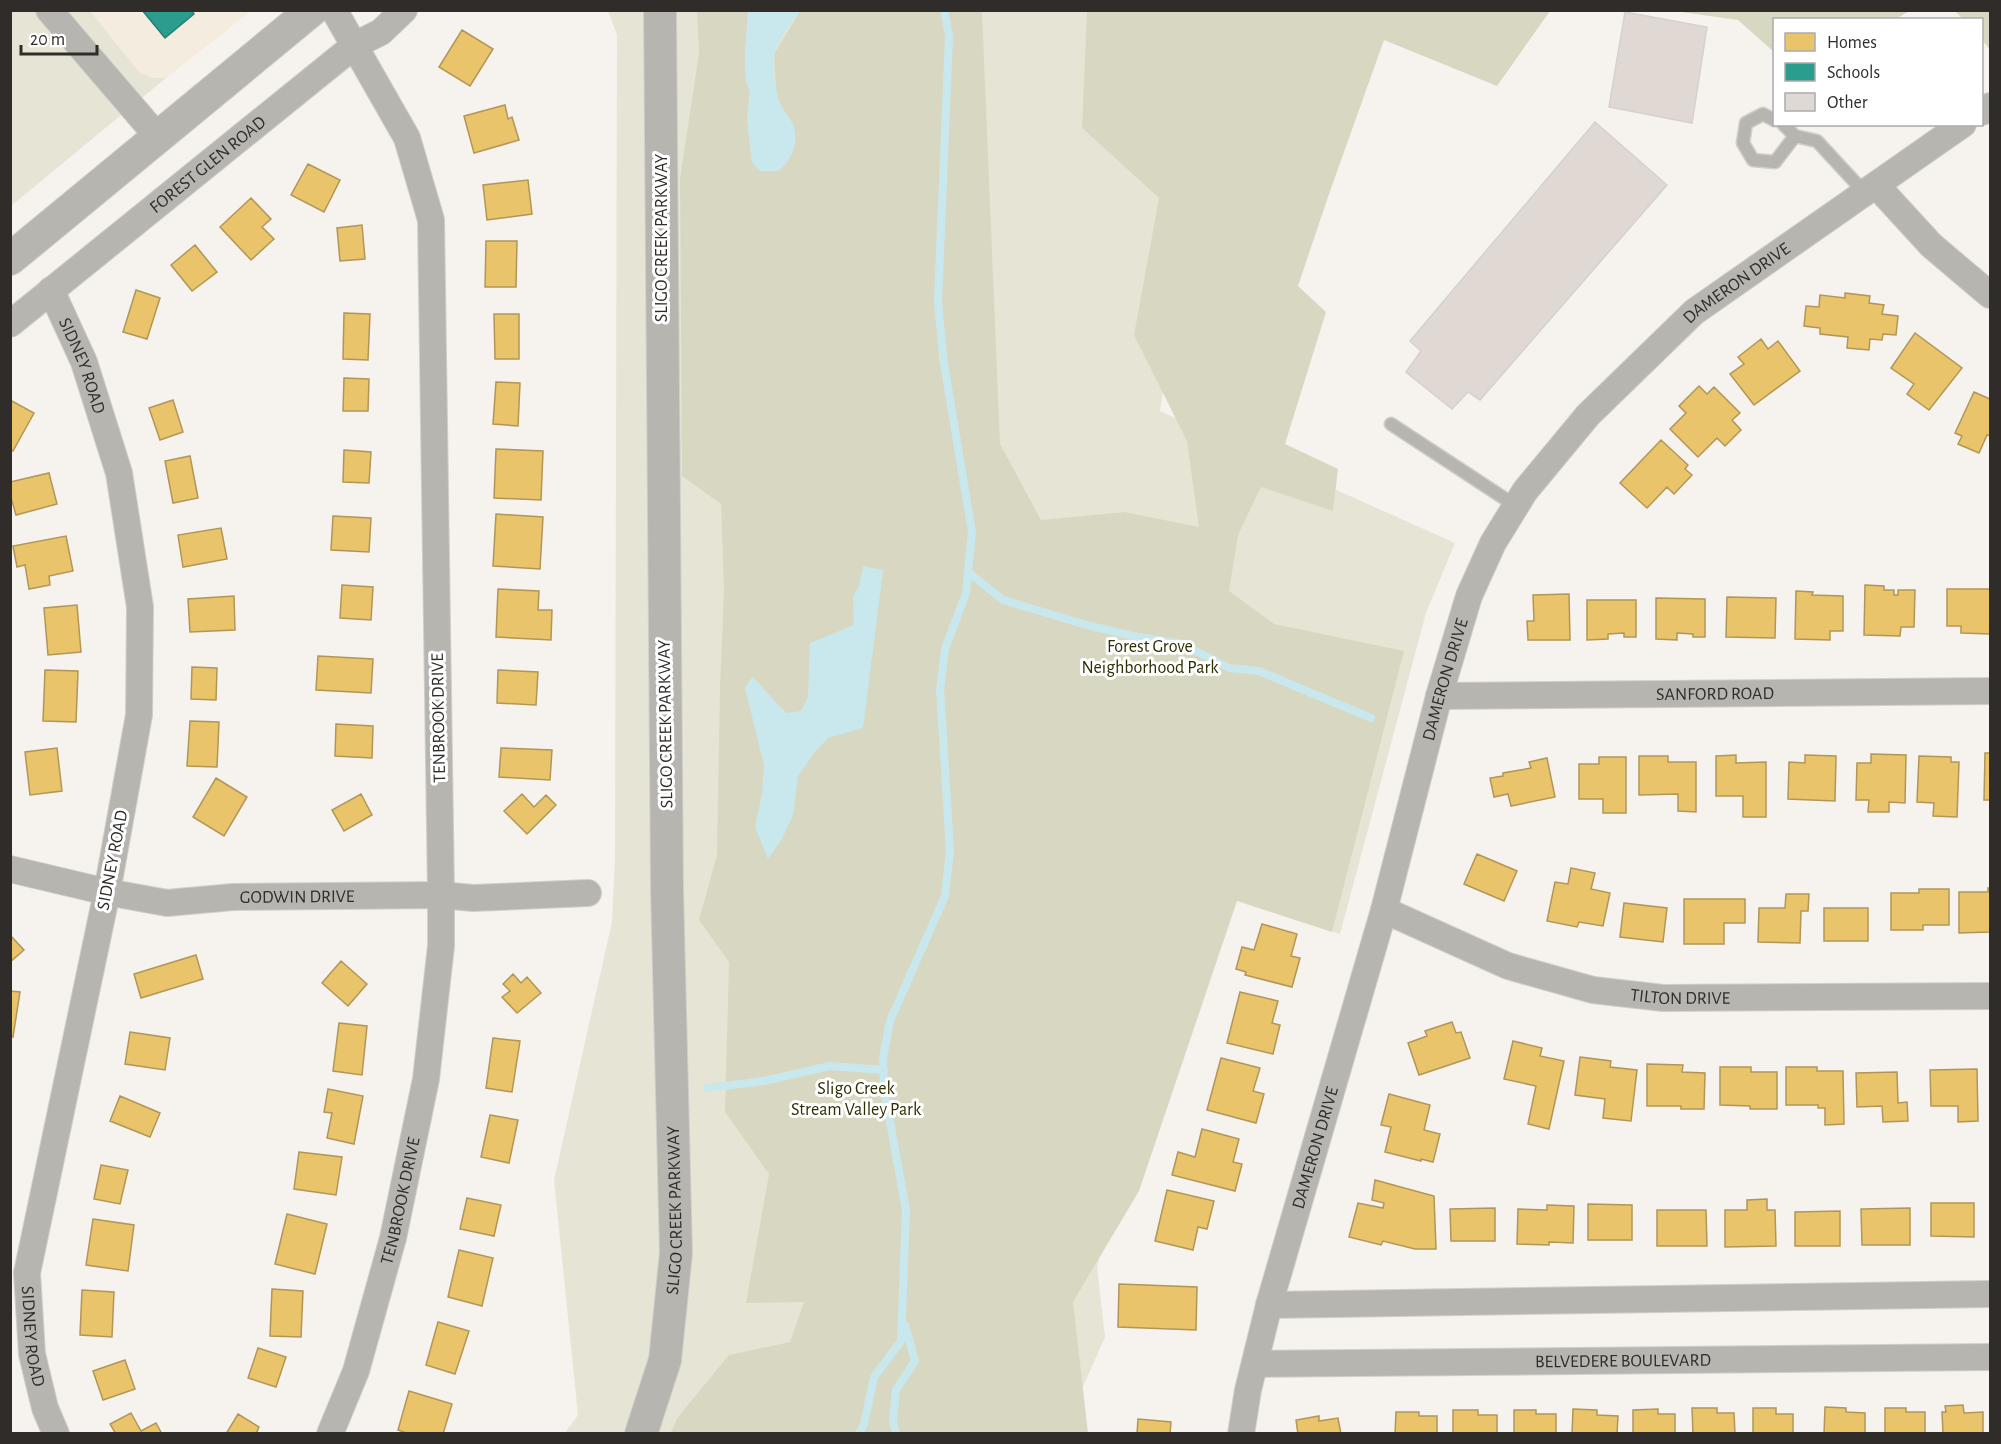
<svg xmlns="http://www.w3.org/2000/svg" width="2001" height="1444" font-family="'Alegreya Sans',sans-serif">
  <style>
    .education { fill: #f4ecdf }
    .green { fill: #e6e5d5 }
    .forest { fill: #d8d8c2 }
    .water { fill: #c8e8ed }
    .homes { fill: #e9c46a; stroke: #b19657; stroke-width: 1.5 }
    .schools { fill: #2a9d8f; stroke: #2c7b71; stroke-width: 1.5 }
    .lines { fill: none; stroke-linecap: round; stroke-linejoin: round }
    .stream { stroke: #c8e8ed; stroke-width: 8 }
    .building { fill: #e0d8d2; stroke: #d4d1ce; stroke-width: 1.5 }
    .service-casing { stroke: #d1cecc; stroke-width: 15 }
    .minor-casing { stroke: #d1cecc; stroke-width: 28 }
    .tertiary-casing { stroke: #d1cecc; stroke-width: 34 }
    .service { stroke: #b7b5b0; stroke-width: 12 }
    .minor { stroke: #b7b5b0; stroke-width: 26 }
    .tertiary { stroke: #b7b5b0; stroke-width: 32 }
    .labels { text-anchor: middle; stroke-width: 6; stroke-linejoin: round; paint-order: stroke }
    .street-label { font-size: 18px; fill: #2f2c2a; stroke: #fff }
    .park-label { font-size: 18px; fill: #2c2e01; stroke: #fff }
  </style>
  <rect width="100%" height="100%" fill="#f6f2ee"/>
  <path class="education" d="M90,11h161l-85,67h-14l-13,-6z"/>
  <path class="green" d="M11,11h79l49,61 13,6h14l-155,128z
    M608,11h604l2,34 -54,366 295,132 -29,70 -86,321 -141,-47 -102,380 8,70 -24,54 -10,42h-506l13,-18 -24,-235 58,-258 3,-63 2,-824z"/>
  <path class="forest" d="M697,11h51l-3,44 1,25 4,13 -3,25 5,44 41,-37 -13,-20 -4,-16 -2,-35 26,-43h182l18,433 41,76 83,-8 75,15 -12,-86 -53,-106 25,-137 -77,-70 5,-117h463l-53,75 -113,-46 -55,154 -31,92 28,26 -41,132 53,25 -5,42 -72,-24 -23,48 -9,56 45,33 130,27 -72,281 -95,-31 -98,290 -66,111 15,131 -418,1 8,-17 51,-62 61,-13 14,-40 -58,1 23,-129 -44,-62 4,-150 -30,-42 18,-65 3,-169 4,-96 -3,-86 -39,-28 -2,-297 19,-126z
    M1674,11h235l-13,8 -122,1v32l-36,-32z
    M1955,11h35v39l-8,-10v-20l-19,-1z"/>
  <path class="water" d="M748,11h52c-7,9 -24,33 -26,44 -2,11 2,40 7,50 3,7 10,13 12,20 7,17 -2,35 -14,46h-19l-8,-9 -5,-44 3,-25 -4,-13 -1,-25z
    M863,566l20,4 -20,158 -35,10 -15,16 -15,22 -5,39 -10,22 -15,22 -13,-32 7,-33 2,-29 -19,-77 7,-11c13,11 22,25 35,36l14,-2 7,-14 2,-54 44,-18 -1,-28 6,-11z"/>
  <path class="homes" d="M462,30l31,19 -23,37 -31,-19z
    M505,105l3,14 4,-2 7,23 -45,13 -10,-37z
    M308,164l32,16 -16,32 -33,-17z
    M528,180l4,34 -45,6 -4,-35z
    M251,198l20,21 -9,8 12,12 -23,21 -31,-33z
    M362,225l3,34 -25,2 -3,-33z
    M486,241h31l-1,46h-31z
    M195,245l22,27 -25,19 -21,-26z
    M136,290l24,8 -13,41 -24,-7z
    M1845,293l25,3 -1,7 15,2 -2,9 16,2 -2,19 -13,-1 -1,6 -12,-1 -1,11 -22,-2 1,-11 -28,-3v-6l-16,-2 2,-20 13,1 1,-12 25,3z
    M344,313l26,1 -2,46 -25,-1z
    M494,314h25v45h-24z
    M1915,333l47,35 -33,42 -22,-16 7,-10 -23,-16z
    M1761,339l7,10 10,-8 22,30 -46,34 -24,-31 14,-10 -6,-7z
    M344,378l25,1 -1,32h-25z
    M496,382l24,1 -2,43 -25,-2z
    M1699,386l8,8 7,-7 26,26 -8,7 9,10 -16,16 -8,-8 -19,19 -28,-28 16,-16 -7,-7z
    M1974,392l16,7v37l-3,-1 -8,18 -21,-9 4,-8 -7,-3z
    M10,400l24,13 -21,38 -3,-2z
    M173,400l10,32 -23,8 -11,-32z
    M1661,440l27,25 -3,4 7,6 -18,19 -7,-7 -20,21 -27,-25z
    M496,449l47,2 -2,49 -47,-2z
    M344,450l27,2 -2,31 -26,-1z
    M190,456l8,42 -25,5 -8,-42z
    M49,473l8,31 -41,11 -6,-21v-12z
    M496,514l47,3 -3,52 -47,-3z
    M333,516l38,2 -2,34 -38,-2z
    M221,528l6,31 -44,8 -5,-32z
    M66,536l7,35 -24,5 1,9 -21,4 -4,-24 -8,2 -4,-21z
    M342,585l31,2 -2,33 -31,-2z
    M1865,585l19,1v4h10v5h4v-5h17l-1,37h-13l-1,9 -36,-1z
    M498,589l41,2 -1,19h14l-1,30 -55,-3z
    M1947,589h43v45l-29,-1v-7h-14z
    M1796,591l17,1 -1,3 31,1v35h-13v9l-35,-1z
    M1569,594l1,46h-42l-1,-19h7l-1,-26z
    M234,596l1,34 -45,2 -2,-33z
    M1727,597l49,1 -1,40 -49,-1z
    M1656,598l49,1v38h-12v-3l-16,-1v7l-21,-1z
    M1587,600h49v37h-12v-4l-16,1v5l-21,1z
    M77,605l4,47 -33,3 -4,-47z
    M318,656l55,3 -2,34 -55,-3z
    M192,667l25,1 -1,32 -25,-1z
    M45,670l33,1 -2,51 -33,-1z
    M498,670l40,2 -2,33 -39,-2z
    M190,721l29,1 -2,45 -30,-1z
    M336,724l37,2 -1,32 -37,-2z
    M57,748l5,43 -32,4 -5,-43z
    M501,748l51,2 -2,30 -51,-3z
    M1985,753h5v47h-6z
    M1871,754l35,1 -1,48 -16,-1v10h-21l1,-12h-13l1,-37h14z
    M1736,755v8l30,-1v55h-23v-21h-27v-40z
    M1805,755l31,1 -1,45 -47,-2 1,-37 16,1z
    M1639,756h29v6h28v50l-18,-1v-17l-39,1z
    M1919,756l32,1v5h8l-2,55 -24,-1 1,-13 -17,-1z
    M1599,757h27v56h-23v-14h-24v-35h20z
    M1547,758l8,39 -44,9 -3,-12 -14,3 -4,-19 13,-2v-3l28,-5 -2,-6z
    M216,778l31,19 -23,39 -31,-19z
    M361,794l11,21 -28,16 -12,-21z
    M522,794l12,13 12,-12 10,10 -29,29 -23,-23z
    M1477,854l40,17 -13,30 -40,-17z
    M1571,868l24,5 -4,16 19,4 -7,33 -24,-4 -2,5 -30,-6 8,-39 13,2z
    M1988,888h2v44l-31,1v-41h29z
    M1919,889h30v36h-26v5h-32v-37h28z
    M1786,894h23l-1,17h-7l-1,32 -42,-1 1,-34h26z
    M1684,899h61v24h-21v21h-40z
    M1624,903l43,5 -4,34 -43,-5z
    M1824,908h44v33h-44z
    M1262,924l35,10 -6,22 9,2 -8,29 -47,-12 1,-3 -10,-3 6,-22 12,3z
    M10,935l14,15 -14,12z
    M196,955l7,24 -62,19 -7,-24z
    M341,961l26,23 -19,22 -26,-23z
    M513,974l8,9 6,-6 14,16 -24,20 -15,-16 8,-6 -7,-7z
    M10,991l10,1 -7,45 -3,-1z
    M1240,992l38,9 -6,22 8,2 -7,29 -46,-11z
    M1452,1022l4,11 5,-1 9,26 -51,17 -11,-32 19,-7 -2,-5z
    M339,1023l28,3 -5,49 -29,-4z
    M130,1032l40,6 -5,32 -40,-6z
    M493,1038l27,3 -8,51 -26,-4z
    M1513,1041l29,7 -2,8 24,5 -15,68 -21,-5 8,-38 -32,-7z
    M1580,1057l31,4 -1,6 27,3 -6,51 -28,-3 2,-19 -30,-4z
    M1221,1058l39,10 -7,23 11,3 -8,29 -49,-13z
    M1647,1064l36,1 -1,7 23,1 -1,36h-23v-3h-34z
    M1720,1067h31v5h26v37h-27v-3l-30,-1z
    M1786,1067h31v4h26l1,53 -19,1v-17h-7v-3h-32z
    M1977,1069l1,52 -20,1v-16h-27l-1,-36z
    M1897,1072l1,31 9,-1 1,19 -25,1 -1,-16 -25,1 -1,-34z
    M328,1089l35,7 -9,48 -27,-6 5,-25 -8,-1z
    M1389,1094l41,11 -6,25 16,4 -7,28 -12,-3v2l-36,-9 6,-25 -10,-2z
    M120,1096l40,17 -10,24 -40,-16z
    M490,1115l28,5 -9,43 -28,-6z
    M1202,1129l37,10 -6,23 9,2 -7,27 -63,-16 6,-23 17,5z
    M299,1152l43,5 -6,38 -42,-6z
    M101,1165l27,5 -8,34 -26,-5z
    M1375,1180l59,16 2,53h-21l-32,-8 -2,4 -32,-8 9,-34 25,5 1,-5 -12,-3z
    M1167,1190l47,11 -7,28 -9,-2 -5,23 -38,-9z
    M467,1198l34,7 -7,31 -34,-7z
    M1767,1199v11h8l1,36 -51,1v-37h22v-10z
    M1931,1203h43v34l-43,-1z
    M1588,1204l44,1v35h-44z
    M1547,1205l27,1 -1,37 -24,-1v3l-32,-1 1,-35 29,1z
    M1495,1208v33h-44l-1,-32z
    M1910,1208v37h-48l-1,-36z
    M1657,1210h49l1,36h-50z
    M1840,1211v35h-45v-34z
    M287,1214l40,10 -12,50 -40,-10z
    M93,1219l41,6 -6,46 -42,-6z
    M459,1250l34,8 -11,48 -34,-9z
    M1119,1284l78,3 -1,43 -78,-3z
    M272,1289l31,2 -2,46 -31,-1z
    M82,1290l32,2 -2,45 -32,-2z
    M438,1322l31,9 -14,43 -29,-9z
    M258,1348l28,9 -10,30 -28,-9z
    M125,1360l10,29 -32,11 -10,-29z
    M409,1391l43,13 -9,30h-34l-11,-4z
    M1963,1405l1,8 19,-1v22h-40l-1,-22h4l-1,-6z
    M1825,1407l21,1v4l19,1v21h-41z
    M1692,1408h25v5h17l1,21h-42z
    M1753,1408h23v6h17v20h-40z
    M1885,1408h21v4h19v22h-40z
    M1573,1409l24,1v5l21,1 -1,18h-45z
    M1658,1409v5h17v20h-42v-24z
    M1453,1410h25v5h19v19h-44z
    M1514,1410h22v4h20v20h-42z
    M1396,1412h23v4h18v18h-42z
    M131,1413l10,18 15,-8 6,11h-46l-6,-10z
    M238,1414l21,13 -3,7h-30z
    M1319,1416v5l19,-3 3,16h-43l-2,-14z
    M1138,1419l33,3 -1,12h-33z"/>
  <path class="schools" d="M142,10h49l3,4 -29,24z"/>
  <g class="lines">
    <path class="stream" d="M968,572l35,28 87,26 43,10 49,8 47,24 30,3 112,47
      M707,1088l57,-7 66,-15 54,4
      M859,1434l5,-10 10,-47 27,-36 5,-131 -22,-121 -1,-31 7,-37 55,-125 5,-45 -10,-162 5,-40 21,-56 6,-61 -29,-175 -5,-56 11,-265 -5,-26
      M896,1434l-3,-14 3,-30 19,-29 -10,-36"/>
  </g>
  <path class="building" d="M1625,12l82,15 -15,96 -83,-16z
    M1595,122l72,63 -187,215 -12,-8 -16,17 -46,-37 15,-21 -11,-10z"/>
  <g class="lines">
    <defs>
      <path id="service" d="M1774,120l-11,-6 -17,9 -3,20 10,17 22,2 20,-26
        M1783,124l12,12 22,5 48,52
        M1391,424l125,82"/>
      <g id="minor">
        <path d="M49,10l109,127"/>
        <path d="M1982,112l8,-6"/>
        <path d="M1876,185l55,60 59,50"/>
        <path id="s1" d="M51,290l33,72 35,111 21,134 -1,108 -32,177 -80,381 5,81 13,54 11,26"/>
        <path id="s2" d="M10,324l345,-279 26,-13 23,-22"/>
        <path id="s3" d="M1439,696l551,-5"/>
        <path id="s4" d="M10,869l97,23 60,11 66,-6 208,-2 32,3 115,-5"/>
        <path id="s5" d="M1384,910l124,56 85,24 70,8 327,-2"/>
        <path d="M1269,1305l721,-11"/>
        <path id="s6" d="M1255,1364l735,-7"/>
        <path id="s7" d="M330,1434l26,-63 37,-133 33,-159 15,-133v-51l-10,-675 -24,-82 -73,-128"/>
        <path id="s8" d="M1241,1434l7,-44 21,-85 115,-395 55,-214 30,-100 24,-53 32,-52 63,-76 106,-103 269,-188"/>
      </g>
      <g id="tertiary">
        <path d="M10,259l302,-249"/>
        <path id="s9" d="M641,1434l24,-74 11,-107 -9,-364 -7,-879"/>
      </g>
    </defs>
    <use href="#service" class="service-casing"/>
    <use href="#minor" class="minor-casing"/>
    <use href="#tertiary" class="tertiary-casing"/>
    <use href="#service" class="service"/>
    <use href="#minor" class="minor"/>
    <use href="#tertiary" class="tertiary"/>
  </g>
  <g class="labels">
    <g class="street-label">
      <text dy="6" stroke="none"><textPath href="#s2" startOffset="254">FOREST GLEN ROAD</textPath></text>
      <text transform="translate(661 238) rotate(-90)" y="6">SLIGO CREEK PARKWAY</text>
      <text dy="6" stroke="none"><textPath href="#s8" startOffset="1286">DAMERON DRIVE</textPath></text>
      <text dy="6" stroke="none"><textPath href="#s1" startOffset="82">SIDNEY ROAD</textPath></text>
      <text dy="6" stroke="none"><textPath href="#s8" startOffset="782">DAMERON DRIVE</textPath></text>
      <text dy="6" stroke="none"><textPath href="#s3" startOffset="276">SANFORD ROAD</textPath></text>
      <text transform="translate(438 718) rotate(-91)" y="6">TENBROOK DRIVE</text>
      <text transform="translate(665 724) rotate(-91)" y="6">SLIGO CREEK PARKWAY</text>
      <text transform="translate(112 860) rotate(-79)" y="6">SIDNEY ROAD</text>
      <text dy="6" stroke="none"><textPath href="#s4" startOffset="291">GODWIN DRIVE</textPath></text>
      <text dy="6" stroke="none"><textPath href="#s5" startOffset="312">TILTON DRIVE</textPath></text>
      <text dy="6" stroke="none"><textPath href="#s8" startOffset="296">DAMERON DRIVE</textPath></text>
      <text dy="6" stroke="none"><textPath href="#s7" startOffset="244">TENBROOK DRIVE</textPath></text>
      <text dy="6" stroke="none"><textPath href="#s9" startOffset="228">SLIGO CREEK PARKWAY</textPath></text>
      <text dy="6" stroke="none"><textPath href="#s1" startOffset="1072">SIDNEY ROAD</textPath></text>
      <text dy="6" stroke="none"><textPath href="#s6" startOffset="368">BELVEDERE BOULEVARD</textPath></text>
    </g>
    <g class="park-label">
      <text x="1150" y="652">Forest Grove<tspan x="1150" dy="21">Neighborhood Park</tspan></text>
      <text x="856" y="1094">Sligo Creek<tspan x="856" dy="21">Stream Valley Park</tspan></text>
    </g>
  </g>
  <rect width="2001" height="1444" fill="none" stroke="#2f2c2a" stroke-width="24"/>
  <rect x="1773" y="18" width="210" height="108" fill="#ffffff" stroke="#acabaa" stroke-width="1.5"/>
  <rect x="1785" y="33" width="30" height="18" fill="#e9c46a" stroke="#acabaa" stroke-width="1.5"/>
  <text x="1827" y="48" font-size="18" fill="#2f2c2a">Homes</text>
  <rect x="1785" y="63" width="30" height="18" fill="#2a9d8f" stroke="#acabaa" stroke-width="1.5"/>
  <text x="1827" y="78" font-size="18" fill="#2f2c2a">Schools</text>
  <rect x="1785" y="93" width="30" height="18" fill="#e0d8d2" stroke="#acabaa" stroke-width="1.5"/>
  <text x="1827" y="108" font-size="18" fill="#2f2c2a">Other</text>
  <path d="M21 45v9h76v-9" fill="none" stroke="#2f2c2a" stroke-width="3"/>
  <text x="30" y="45" font-size="18" fill="#2f2c2a" stroke="#ffffff" stroke-width="4.5" paint-order="stroke">20 m</text>
</svg>
